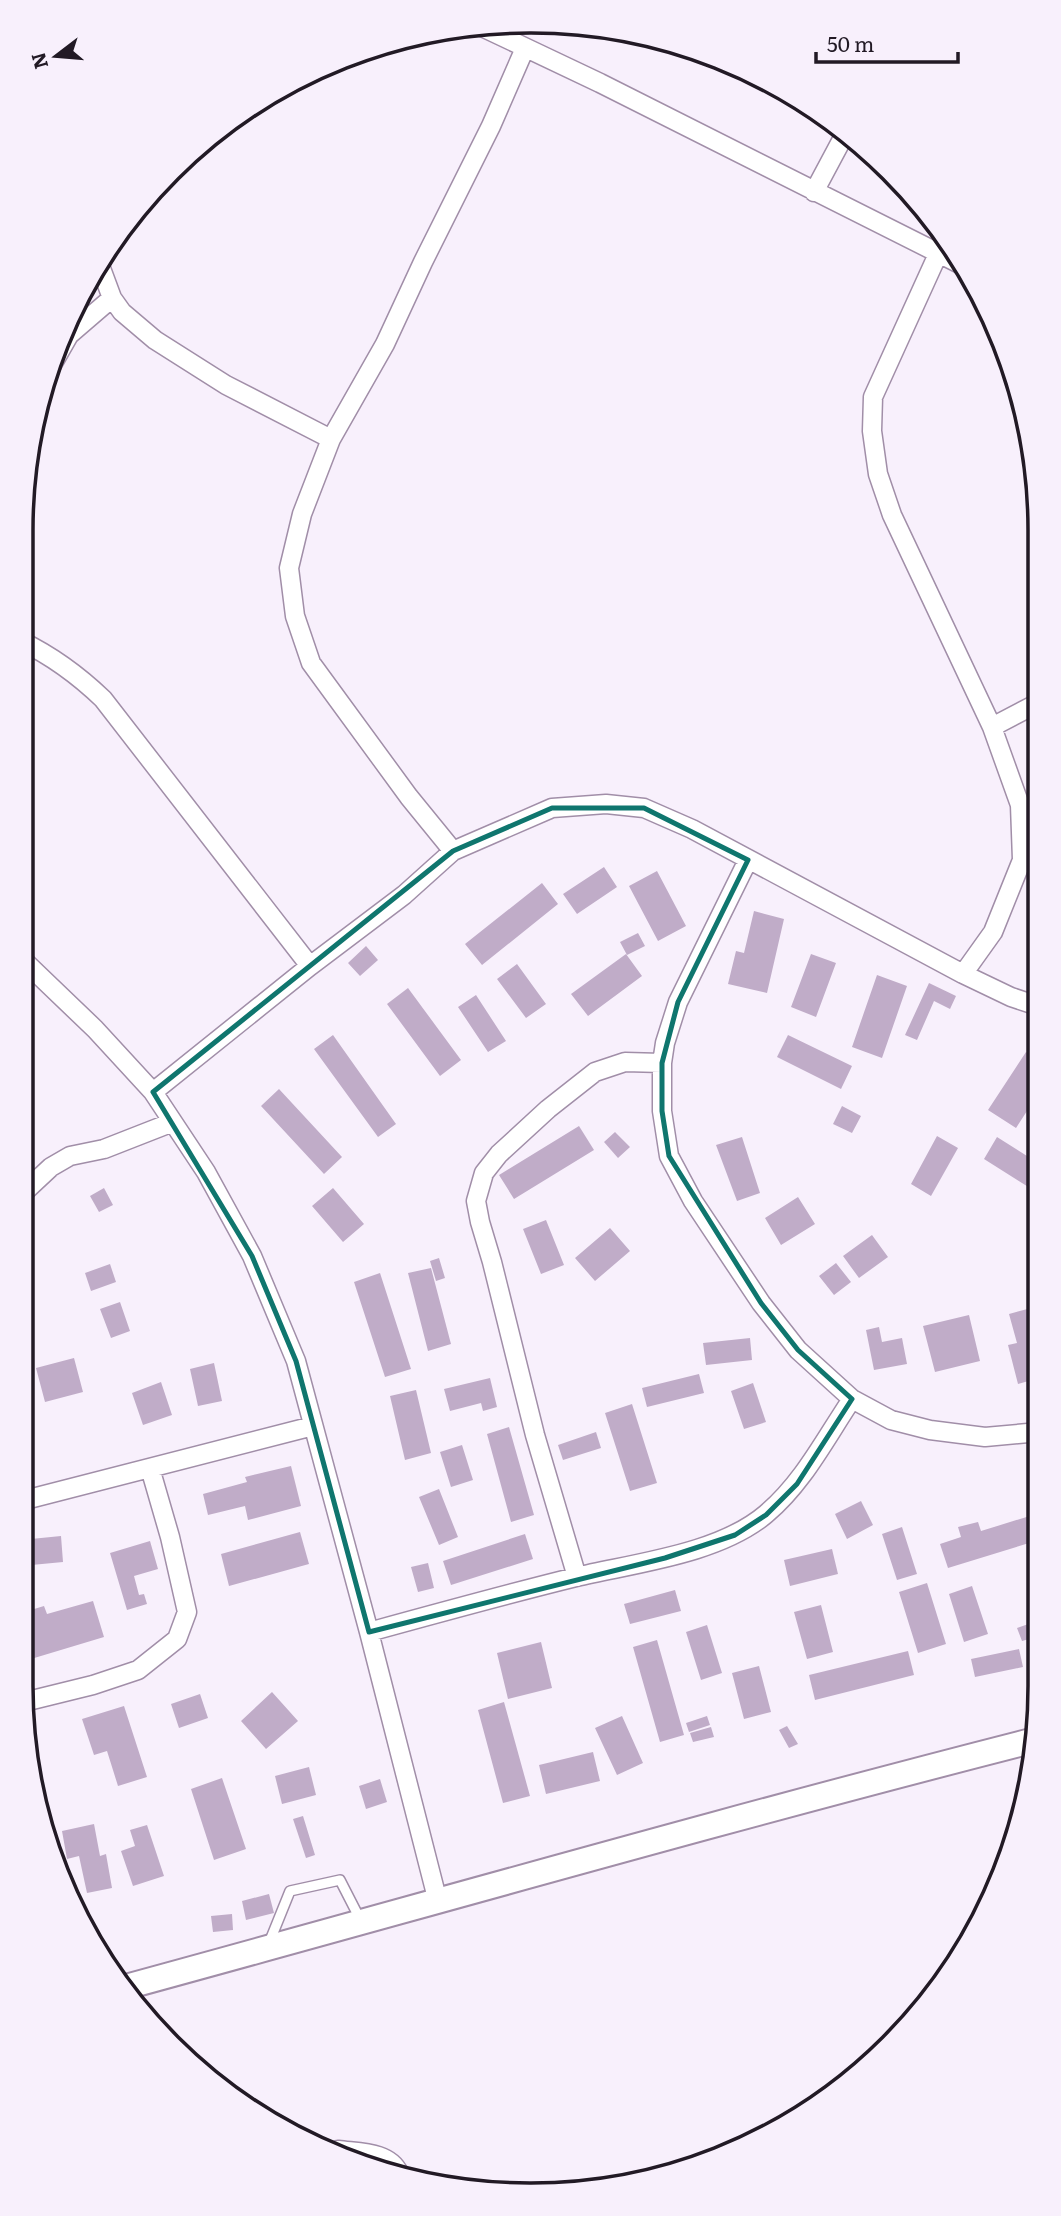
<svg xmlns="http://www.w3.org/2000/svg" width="1061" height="2216" font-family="Literata,serif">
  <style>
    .building { fill: #c0acc8 }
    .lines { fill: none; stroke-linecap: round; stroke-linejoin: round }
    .lane-casing { stroke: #a18ea8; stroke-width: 12 }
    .street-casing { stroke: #a18ea8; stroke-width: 21 }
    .secondary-casing { stroke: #a18ea8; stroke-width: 28 }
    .lane { stroke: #fff; stroke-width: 9 }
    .street { stroke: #fff; stroke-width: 18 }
    .secondary { stroke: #fff; stroke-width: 24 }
    .marked { fill: none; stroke: #0f766e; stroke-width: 5; stroke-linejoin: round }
    .rim { fill: none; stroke: #221a25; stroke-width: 3.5 }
  </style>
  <rect width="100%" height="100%" fill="#f8f0fc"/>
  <path class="building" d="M604,867l13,20 -40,27 -14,-20z
    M657,871l29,55 -28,15 -29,-55z
    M542,883l16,21 -76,61 -17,-21z
    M754,911l30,8 -17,74 -39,-9 8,-33 8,2z
    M638,933l7,13 -18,9 -7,-13z
    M366,946l12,14 -18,16 -12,-13z
    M626,954l16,22 -54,40 -17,-22z
    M811,954l25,9 -20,54 -25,-10z
    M517,964l29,40 -20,14 -29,-39z
    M877,975l30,11 -25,72 -30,-11z
    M929,983l27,13 -6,13 -16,-8 -17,39 -12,-5z
    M408,988l53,72 -21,16 -53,-72z
    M476,995l30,46 -18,11 -30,-45z
    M333,1035l63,89 -18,13 -64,-88z
    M788,1035l64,31 -11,23 -64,-32z
    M23,1038l9,20 -11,5v-24z
    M1026,1052l12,8v34l-22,34 -28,-18z
    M279,1089l63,68 -18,17 -63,-68z
    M842,1106l19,10 -9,17 -19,-9z
    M579,1126l15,24 -80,49 -15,-24z
    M615,1132l15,15 -12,11 -14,-16z
    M937,1136l21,12 -27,48 -20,-12z
    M742,1137l18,56 -23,8 -21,-56z
    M997,1137l41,26v30l-54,-34z
    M104,1188l9,17 -14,7 -9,-16z
    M333,1188l31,36 -21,18 -31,-36z
    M798,1197l17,27 -34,21 -16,-27z
    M546,1220l18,45 -23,9 -18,-45z
    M610,1228l20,23 -35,30 -20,-23z
    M872,1235l16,22 -29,21 -16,-22z
    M439,1258l6,20 -9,3 -6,-20z
    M836,1263l15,19 -17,13 -15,-19z
    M110,1264l6,18 -25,9 -6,-18z
    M431,1268l20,76 -23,7 -20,-78z
    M380,1273l31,96 -26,8 -31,-95z
    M120,1302l10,29 -19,7 -11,-29z
    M1035,1307l4,16v55l-21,6 -10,-39 9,-2 -8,-29z
    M969,1315l11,46 -45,11 -12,-46z
    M879,1327l3,15 20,-4 5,26 -33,6 -8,-40z
    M750,1338l2,22 -46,5 -3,-22z
    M74,1358l9,34 -38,10 -9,-34z
    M214,1363l8,38 -24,5 -8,-37z
    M699,1374l5,19 -57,14 -5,-19z
    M490,1378l7,29 -14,4 -2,-8 -31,8 -6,-22z
    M161,1382l11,33 -29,10 -11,-32z
    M753,1383l13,39 -22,7 -13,-38z
    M416,1390l15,63 -26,7 -15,-64z
    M632,1404l25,79 -27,8 -25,-78z
    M509,1427l25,88 -23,7 -24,-88z
    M596,1432l5,16 -38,12 -5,-15z
    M462,1445l11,35 -22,7 -11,-35z
    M291,1466l10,40 -53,14 -3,-14 -37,9 -5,-21 44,-12 -2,-5z
    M439,1489l19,48 -19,8 -20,-48z
    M861,1501l12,24 -26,14 -12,-25z
    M1033,1515l6,25 -91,28 -8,-24 21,-7 -3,-10 20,-5 3,9z
    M902,1527l15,47 -20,6 -15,-46z
    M300,1532l9,32 -80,22 -8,-32z
    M525,1534l8,25 -82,26 -8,-24z
    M61,1536l2,26 -42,4v-26z
    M150,1541l8,28 -24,7 5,19 5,-1 3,10 -20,6 -17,-57z
    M832,1549l6,25 -48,12 -6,-26z
    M428,1563l6,25 -16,4 -7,-25z
    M927,1583l19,61 -28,9 -19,-61z
    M972,1586l16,48 -24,8 -15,-48z
    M675,1590l6,21 -51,13 -6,-20z
    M93,1601l11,36 -83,25v-49l23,-7 3,8z
    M821,1605l12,47 -26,7 -13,-47z
    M1037,1621l3,15 -18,5 -5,-13z
    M707,1625l15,48 -21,7 -15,-48z
    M657,1640l27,95 -24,7 -27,-95z
    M541,1642l11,46 -44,11 -11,-46z
    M1019,1649l4,18 -48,10 -4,-18z
    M908,1651l6,24 -99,25 -6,-25z
    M759,1666l12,46 -27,7 -12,-46z
    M272,1692l26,29 -32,28 -25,-28z
    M200,1694l8,24 -29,10 -8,-24z
    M504,1702l26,94 -27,7 -25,-93z
    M124,1706l23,71 -29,9 -11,-35 -13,4 -12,-36z
    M622,1716l21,47 -26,12 -22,-47z
    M707,1716l3,9 -21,7 -3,-9z
    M787,1726l11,18 -9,4 -10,-18z
    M711,1727l3,10 -21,5 -3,-9z
    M593,1752l7,29 -54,13 -7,-29z
    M309,1767l7,28 -34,9 -7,-28z
    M222,1778l24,71 -32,11 -23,-71z
    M380,1779l7,23 -21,7 -7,-23z
    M303,1816l12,39 -9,3 -13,-39z
    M94,1824l6,32 6,-2 6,34 -25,5 -8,-37 -12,3 -5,-28z
    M147,1825l17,51 -31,10 -12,-35 14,-5 -5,-16z
    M269,1894l5,19 -28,7 -4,-19z
    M232,1914l1,16 -20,2 -2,-16z"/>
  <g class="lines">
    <defs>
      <path id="lane" d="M269,1943l21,-52 50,-11 21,41"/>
      <path id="street" d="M480,26l120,57 360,181
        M814,192l32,-60
        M938,254l-65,143 -1,34 6,43 14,41 100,212 28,78 2,55 -29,72 -30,42
        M99,263l13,35 10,14 33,28 71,45 105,54
        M49,370l20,-35 43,-37
        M21,641c31,15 57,34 82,58l207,267
        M992,727l44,-23
        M453,851l-44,-54 -98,-134 -16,-47 -6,-48 13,-54 29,-75 54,-95 38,-82 68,-136 34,-78
        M748,860l-70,142 -13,41 -3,20v48l7,45 24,45 68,102 37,47 54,49 39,21 39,10 55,7 54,-5
        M21,958l74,71 58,63 53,80 46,84 44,105 73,271 69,270
        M153,1092l157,-126 94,-71 49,-44 99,-43 54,-4 38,4 48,21 271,145 48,23 27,9
        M21,1195l30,-28 19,-11 34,-7 69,-27
        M21,1501l292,-75
        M577,1577l-42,-142 -43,-173 -12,-40 -4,-21 8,-28 15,-19 49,-45 47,-37 30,-10 37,1
        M369,1632c69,-19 138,-38 207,-55 59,-14 143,-23 190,-63 37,-31 59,-75 86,-115
        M24,1702l69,-17 45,-15 39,-31 10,-27 -17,-75 -20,-69
        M338,2150c21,3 51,1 61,23"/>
      <path id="secondary" d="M122,1988c304,-83 607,-170 913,-248"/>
    </defs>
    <use href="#lane" class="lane-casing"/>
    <use href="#street" class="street-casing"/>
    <use href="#secondary" class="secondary-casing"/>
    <use href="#lane" class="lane"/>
    <use href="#street" class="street"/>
    <use href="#secondary" class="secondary"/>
  </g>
  <path class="marked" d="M552,808h92l104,52 -70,142 -16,61v48l7,45 92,147 37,47 54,49 -55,85 -31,31 -31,20 -70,23 -296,74 -73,-271 -44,-105 -99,-164 300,-241z"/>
  <path d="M0 0H1061V2216H0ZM530 33H531A497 497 0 0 1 1028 530V1686A497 497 0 0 1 531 2183H530A497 497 0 0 1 33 1686V530A497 497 0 0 1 530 33Z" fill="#f8f0fc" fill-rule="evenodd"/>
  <path class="rim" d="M530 33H531A497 497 0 0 1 1028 530V1686A497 497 0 0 1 531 2183H530A497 497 0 0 1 33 1686V530A497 497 0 0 1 530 33Z"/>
  <g transform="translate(56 56) rotate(254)" stroke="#f8f0fc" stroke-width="5" paint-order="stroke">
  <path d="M0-5L12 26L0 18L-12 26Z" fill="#221a25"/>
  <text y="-10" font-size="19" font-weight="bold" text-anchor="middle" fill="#221a25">N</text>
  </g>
  <path d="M816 52v10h142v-10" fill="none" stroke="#221a25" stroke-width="3.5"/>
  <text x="827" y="52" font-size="21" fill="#221a25" stroke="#f8f0fc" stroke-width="5" paint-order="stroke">50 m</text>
</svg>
